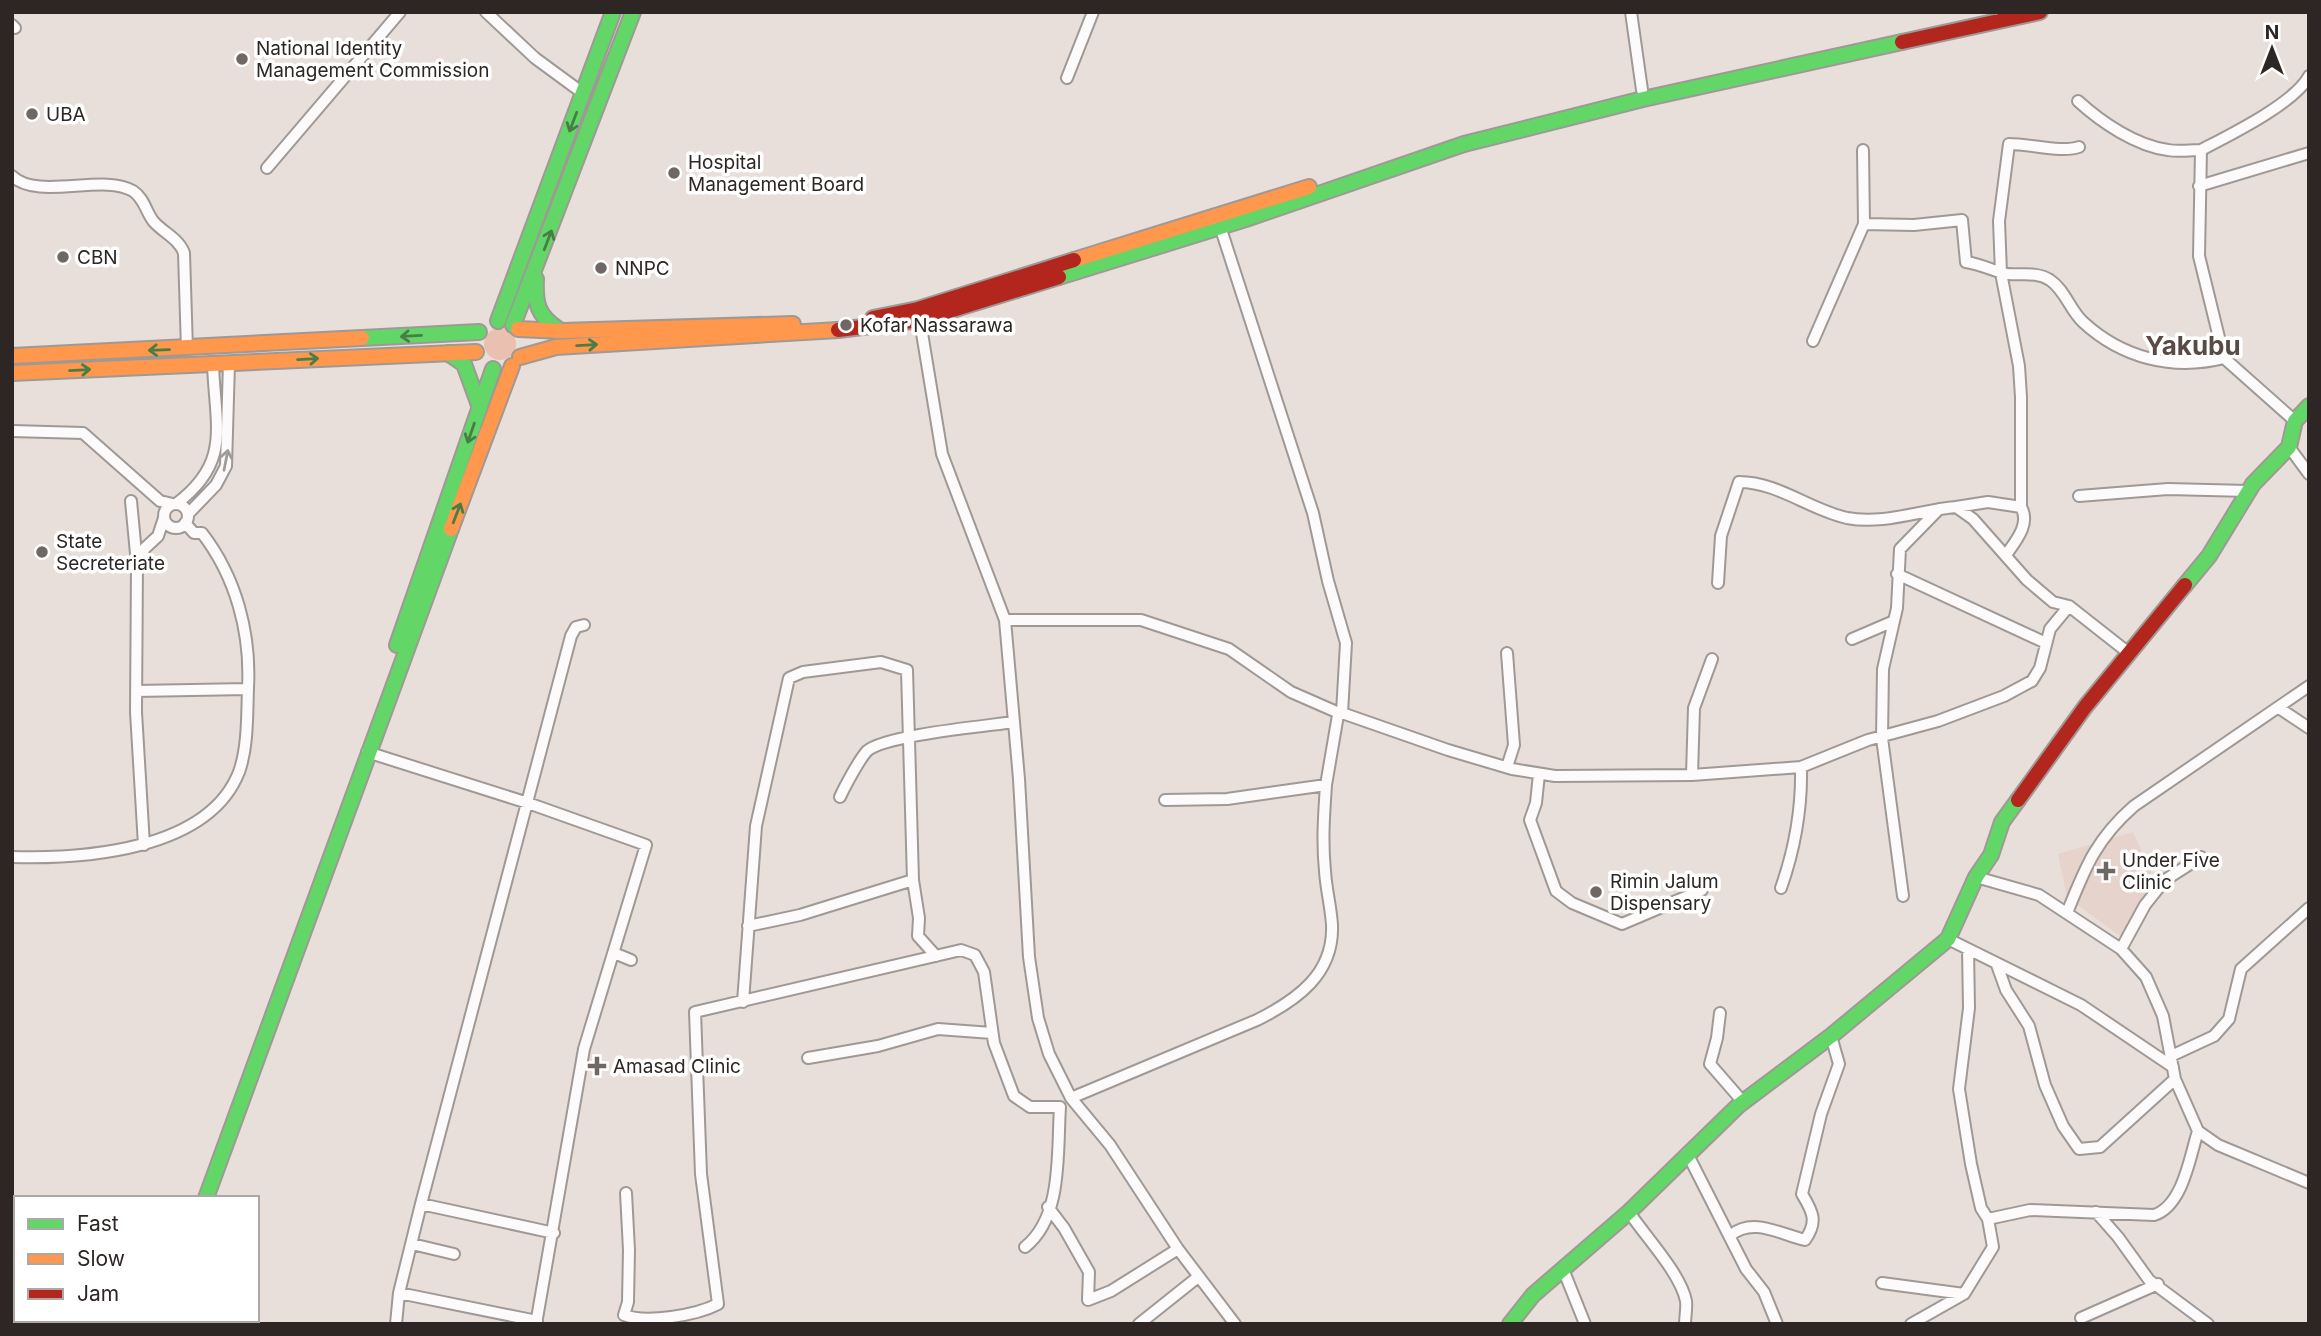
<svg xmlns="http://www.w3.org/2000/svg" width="2321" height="1336" font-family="Inter,sans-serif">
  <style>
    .built { fill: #e5d3cc }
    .green { fill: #eac1b1 }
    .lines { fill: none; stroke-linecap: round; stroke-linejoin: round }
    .street-casing { stroke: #9f9996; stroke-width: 14 }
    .fast-casing { stroke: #9f9996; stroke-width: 18 }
    .slow-casing { stroke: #9f9996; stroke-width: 18 }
    .jam-casing { stroke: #9f9996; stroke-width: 18 }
    .street { stroke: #fcfafa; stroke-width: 10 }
    .fast { stroke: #63d668; stroke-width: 14 }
    .slow { stroke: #ff974d; stroke-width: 14 }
    .jam { stroke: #b3261e; stroke-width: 14 }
    .oneway { stroke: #487e46 }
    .oneway2 { stroke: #9f9b9a }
    .poi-dot { fill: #6e6764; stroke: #fff; stroke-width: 2.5 }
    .labels { text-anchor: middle; stroke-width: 7; stroke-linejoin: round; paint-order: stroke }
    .poi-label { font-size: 19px; fill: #2d2624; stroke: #fff; text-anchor: start }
    .district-label { font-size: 26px; font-weight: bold; fill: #584a45; stroke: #fff }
  </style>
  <rect width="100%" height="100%" fill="#e8dfdb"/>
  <path class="built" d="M2133,832l25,56 -30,54 -61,-45 -9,-43z"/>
  <path class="green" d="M484 344a16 16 0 1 1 32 0a16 16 0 1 1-32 0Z"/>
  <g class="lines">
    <defs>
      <path id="street" d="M486,12l49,46 49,36
        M1631,12l11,78
        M2000,12v1
        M12,25l3,3
        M1067,78l26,-66
        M2078,101c23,21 58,45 90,49 10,2 22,0 33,0
        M1863,150l1,74 50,1 48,-5 4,42c13,2 24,7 36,11 16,4 32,-3 48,7 15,10 20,30 33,42 39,36 90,49 141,36
        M267,168l133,-156
        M12,176c26,25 91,-3 121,15 12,8 13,22 21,31 10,11 25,17 30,31l3,96
        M2199,186l110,-33
        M1218,220l95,293 15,68 18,62 -4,70
        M919,315l23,139 63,166 14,159 10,178 9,61 11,36 22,44 39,47 68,104 57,75
        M1813,341l51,-117
        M2295,421l-71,-63 -25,-102 2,-106c29,-15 94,-47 108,-74
        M12,431l71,2 77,68 13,3
        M2289,447l20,27
        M2079,496l89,-7 80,2
        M131,501l6,63 -1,148 8,133
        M176,504c56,-42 39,-78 37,-140
        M164 516a12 12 0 1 1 24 0a12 12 0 1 1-24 0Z
        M1956,507l32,-5 33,5v-110l-2,-31 -18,-93 -2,-52 10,-77c22,0 53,9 70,3
        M188,514l28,-29 10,-19 3,-103
        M2006,555c9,-13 25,-31 15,-48
        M137,564l8,-16 13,-12 6,-18
        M1897,574l149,69
        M1718,583l3,-47 18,-54c39,0 71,28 108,36 37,7 73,-8 109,-11l17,12 54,61 26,22 16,4 61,48
        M1005,620h136l88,29 62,43 48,21
        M1852,639l42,-18
        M1507,653l7,92 -7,22
        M136,691l112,-2
        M2279,708l30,20
        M367,752l161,51 118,42 -62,204 -48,275
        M1539,774l-3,29 -6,17 26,71 16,12 50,21 80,-34
        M1692,775l2,-67 18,-49
        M840,797c5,-11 19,-37 27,-46 18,-16 120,-25 147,-29
        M1165,800l62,-1 99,-14 12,-70 4,-2 106,37 64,19 43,7 137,-1 109,-8 67,-27 70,-19 66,-25 28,-15 8,-13 10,-39 19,-23
        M12,857c71,2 196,-6 227,-85 9,-25 8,-57 9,-84 3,-55 -12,-111 -46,-155h-8l-9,-10
        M1976,877l63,18 82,54 25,28 17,39 12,63 23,52 20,14 91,38
        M1781,888c14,-40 21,-79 20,-121
        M1903,896l-21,-158 1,-69 14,-61 3,-59 39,-40
        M2067,913c18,-45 29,-74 67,-107l175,-120
        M748,926l52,-11 113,-35
        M1948,939l133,66 92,62
        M1968,949l1,59 -10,81 12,75 10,44 7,11 42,-9 124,5c29,-9 36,-59 44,-84
        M2121,949l24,-44 20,-25 36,-23
        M614,953l17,7
        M1997,965l9,25 23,36 16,59 18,41 16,23 21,-2 75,-68
        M743,1002l13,-176 33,-148 14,-6 78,-10 26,8 6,210 6,38 -1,18 18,20
        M1720,1013l-3,25 -7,26 33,38
        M2171,1056l43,-20 15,-17 12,-50 68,-61
        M808,1058l70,-12 60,-17 54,4
        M1071,1098l186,-78c40,-20 77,-46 75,-95 -1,-18 -6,-36 -7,-54 -3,-29 -1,-57 1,-86
        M1687,1153l59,116 18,23 13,32
        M626,1193l3,57 -1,52 -4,13c22,9 73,0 94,-11l-17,-130 -6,-162 266,-62 14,5 9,17 10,71 20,53 16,11h30c-3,45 3,110 -35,140
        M421,1204l133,29
        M1048,1207l16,21 25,44 -1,28 23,-9 67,-42
        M1629,1212c16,24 52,62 57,89 1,7 -1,16 -1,23
        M2096,1212l22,25 31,43 59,44
        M1731,1235c22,-18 49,-1 74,5 13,-18 8,-28 -3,-46l19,-80 18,-50 -8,-28
        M412,1244l42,10
        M1563,1269l22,55
        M1882,1283l82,11 -53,30
        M399,1293l138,28
        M1964,1294l29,-47 -5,-28
        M2081,1318l77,-34
        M396,1324l3,-31 22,-89 150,-568 5,-9 8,-2
        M1139,1324l59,-47"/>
      <path id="fast" d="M1059,277l187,-58 218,-75 179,-45 259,-57
        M536,279c-1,24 1,36 22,50
        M498,321l115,-309
        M513,325l120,-313
        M362,338l117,-6
        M448,353l16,11 16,44
        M2185,585l24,-29 44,-72 36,-37 6,-26 14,-15
        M397,645l96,-276
        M206,1198l245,-669
        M150,1324l1,-4
        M1510,1324l23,-29 96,-83 110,-107 92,-69 117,-97 28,-62 15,-22 11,-33 16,-22"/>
      <path id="slow" d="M1074,260l235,-73
        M518,329l44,2 231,-7
        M12,356l350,-18
        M520,357l36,-10 282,-17
        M12,373l464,-21
        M451,529l61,-163"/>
      <path id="jam" d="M1902,42l138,-30
        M873,318l45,-9 156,-49
        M838,330l82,-10 139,-43
        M2018,800l67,-93 100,-122"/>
    </defs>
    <use href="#street" class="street-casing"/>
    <use href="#fast" class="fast-casing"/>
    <use href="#slow" class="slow-casing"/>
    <use href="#jam" class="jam-casing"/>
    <use href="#street" class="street"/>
    <use href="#fast" class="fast"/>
    <use href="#slow" class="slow"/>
    <use href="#jam" class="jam"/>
  </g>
  <defs><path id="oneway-shaft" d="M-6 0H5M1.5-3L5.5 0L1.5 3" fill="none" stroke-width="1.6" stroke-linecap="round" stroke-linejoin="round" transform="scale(1.75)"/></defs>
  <g class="oneway">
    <use href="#oneway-shaft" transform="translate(573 122) rotate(111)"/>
    <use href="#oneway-shaft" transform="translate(548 240) rotate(-69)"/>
    <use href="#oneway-shaft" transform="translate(411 336) rotate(177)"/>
    <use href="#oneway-shaft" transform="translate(587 345) rotate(-3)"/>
    <use href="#oneway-shaft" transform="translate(159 350) rotate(178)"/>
    <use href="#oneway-shaft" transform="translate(308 359) rotate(-3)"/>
    <use href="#oneway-shaft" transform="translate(80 370) rotate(-3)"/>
    <use href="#oneway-shaft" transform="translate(471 433) rotate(109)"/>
    <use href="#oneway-shaft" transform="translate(457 513) rotate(-69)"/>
  </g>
  <use class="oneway2" href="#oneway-shaft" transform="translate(226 460) rotate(-79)"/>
  <g class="poi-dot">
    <circle cx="242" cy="59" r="7"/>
    <circle cx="32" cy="114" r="7"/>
    <circle cx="674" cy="173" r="7"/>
    <circle cx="63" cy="257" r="7"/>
    <circle cx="601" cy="268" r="7"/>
    <circle cx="846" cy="325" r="7"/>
    <circle cx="42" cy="552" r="7"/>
    <path d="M2102.5 860.5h7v7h7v7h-7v7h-7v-7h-7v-7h7z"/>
    <circle cx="1596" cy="892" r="7"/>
    <path d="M593.5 1055.5h7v7h7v7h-7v7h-7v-7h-7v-7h7z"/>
  </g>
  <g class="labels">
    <g class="poi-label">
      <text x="256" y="55">National Identity<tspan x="256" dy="22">Management Commission</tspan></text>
      <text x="46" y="121">UBA</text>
      <text x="688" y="169">Hospital<tspan x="688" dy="22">Management Board</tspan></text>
      <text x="77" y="264">CBN</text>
      <text x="615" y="275">NNPC</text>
      <text x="860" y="332">Kofar Nassarawa</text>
      <text x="56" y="548">State<tspan x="56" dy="22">Secreteriate</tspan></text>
      <text x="2122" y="867">Under Five<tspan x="2122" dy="22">Clinic</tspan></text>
      <text x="1610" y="888">Rimin Jalum<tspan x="1610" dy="22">Dispensary</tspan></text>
      <text x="613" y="1073">Amasad Clinic</text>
    </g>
    <g class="district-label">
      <text x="2193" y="355">Yakubu</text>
    </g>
  </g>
  <rect width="2321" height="1336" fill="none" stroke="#2d2624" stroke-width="28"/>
  <rect x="14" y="1196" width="245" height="126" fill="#ffffff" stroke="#aba8a7" stroke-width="2"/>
  <rect x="28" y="1219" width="35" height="10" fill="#63d668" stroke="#aba8a7" stroke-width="2"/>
  <text x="77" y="1231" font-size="21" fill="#2d2624">Fast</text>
  <rect x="28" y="1254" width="35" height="10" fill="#ff974d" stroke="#aba8a7" stroke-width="2"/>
  <text x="77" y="1266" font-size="21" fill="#2d2624">Slow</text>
  <rect x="28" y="1289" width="35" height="10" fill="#b3261e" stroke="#aba8a7" stroke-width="2"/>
  <text x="77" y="1301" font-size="21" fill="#2d2624">Jam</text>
  <g transform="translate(2272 49)" stroke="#ffffff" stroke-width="5" paint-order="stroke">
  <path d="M0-5L12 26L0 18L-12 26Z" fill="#2d2624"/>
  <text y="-10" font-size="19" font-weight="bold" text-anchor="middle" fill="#2d2624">N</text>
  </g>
</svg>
